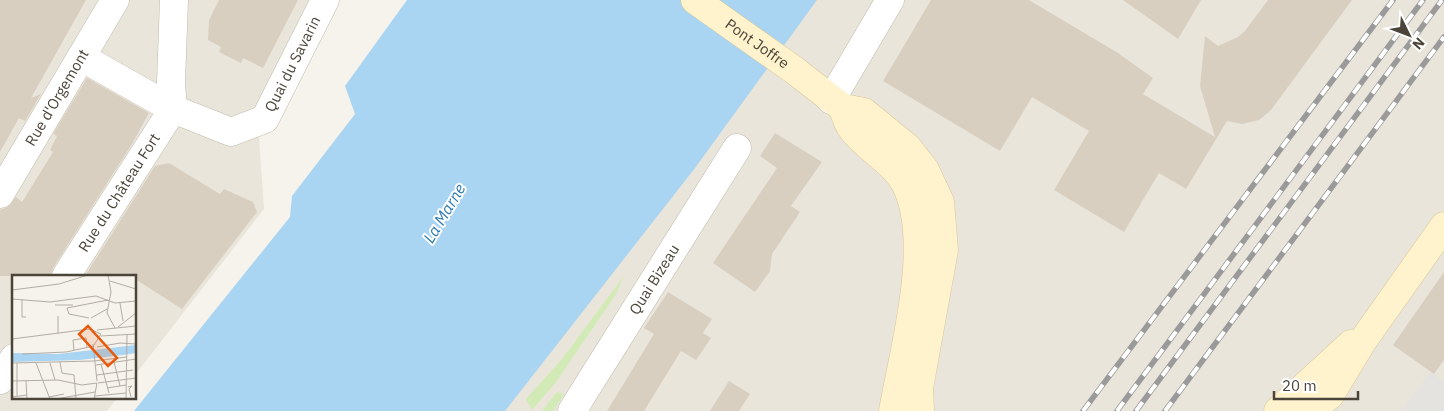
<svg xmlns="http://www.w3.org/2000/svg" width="1444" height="411" font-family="'IBM Plex Sans',sans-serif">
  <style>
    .residential { fill: #eae5da }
    .green { fill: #d2eab5 }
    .parking { fill: #e5e3e0 }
    .water { fill: #a9d4f2 }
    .building { fill: #d8cfc1 }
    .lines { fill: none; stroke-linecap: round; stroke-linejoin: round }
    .street-casing { stroke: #c2bbae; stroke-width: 29 }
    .secondary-casing { stroke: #d6c79b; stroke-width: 29 }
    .street { stroke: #fff; stroke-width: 28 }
    .secondary { stroke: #fff3cd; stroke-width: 28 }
    .rail-casing { stroke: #9a9a9a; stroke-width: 5.5 }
    .rail { stroke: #fff; stroke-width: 4; stroke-dasharray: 11; stroke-linecap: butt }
    .labels { text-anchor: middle; stroke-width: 4; stroke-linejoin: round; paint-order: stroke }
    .street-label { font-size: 15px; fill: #4b4439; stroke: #fff }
    .water-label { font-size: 16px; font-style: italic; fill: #2e7ab2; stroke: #fff }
    .inset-road { fill: none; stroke: #b2ada4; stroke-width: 1 }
    .view { fill: #e8590c; fill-opacity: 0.15; stroke: #e8590c; stroke-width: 2.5 }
    .inset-edge { fill: none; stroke: #4b4439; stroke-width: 2.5 }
  </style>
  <rect width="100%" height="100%" fill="#f6f3ec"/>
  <path class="residential" d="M0,0h314l-57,110 7,99 -129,166v-99h-121v121h104l-11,14h-107z
    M573,0h871v411h-1151z"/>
  <path class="green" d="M624,276l-8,18 -60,88 -24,28 -6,-11 36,-40z
    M557,392l7,2 -11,17h-11z"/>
  <path class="parking" d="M1430,372l14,10v29h-43z"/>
  <path class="water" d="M407,0h410l-122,168 -190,243h-371l156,-194 2,-21 63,-82 -10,-28z"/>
  <path class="building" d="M0,0h86l-55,98 10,-4 -16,27 -6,-3 -19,34z
    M219,0h79l-35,68 -20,-10 -2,5 -22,-11 2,-5 -13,-7 1,-20z
    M931,0h98l89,53 35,25 -10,16 72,43 -15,-51 5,-50 13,10 20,-9 7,-6 23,-31h84l-81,110 -12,10 -17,4 -15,-3 -41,68 -27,-16 -35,59 -70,-42 35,-59 -57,-34 -32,54 -117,-70z
    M1123,0h78l-23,39z
    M87,78l62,35 -17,31 -79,124 -3,8h-50v-66l8,-3 8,-10 6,5 31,-50 -3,-2 7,-14 -4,-2z
    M775,133l47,29 -31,44 9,6 -28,42 -2,17 -15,21 -42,-29 64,-95 -17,-12z
    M169,163l51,31 4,-5 29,13 4,10 -75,97 -47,-30v-3h-50l70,-110z
    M1444,272v88l-10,14 -41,-29z
    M668,292l44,27 -9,14 8,5 -15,22 -15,-9 -37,60h-37l47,-77 -10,-6z
    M729,381l21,13 -11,17h-29z"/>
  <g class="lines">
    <defs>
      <g id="street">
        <path id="s1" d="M81,57l92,52 58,23 34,-13 60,-119"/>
        <path d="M831,100l59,-100"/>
        <path d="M173,109l-2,-26 3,-83"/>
        <path id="s2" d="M0,194l115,-194"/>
        <path id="s3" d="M66,276l107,-167"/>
        <path d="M0,380l14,-22"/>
        <path id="s4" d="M572,411l165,-263"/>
      </g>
      <g id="secondary">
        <path id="s5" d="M695,0l99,70 49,38 21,4 43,35 18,23 15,32 4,48 -25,138 1,23"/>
        <path d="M843,108c2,7 5,16 9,21 15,20 41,32 53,54 30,59 -1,165 -12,228"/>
        <path d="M1278,411l73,-67"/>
        <path d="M1310,411l20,-16 32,-53 82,-116"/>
      </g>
    </defs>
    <use href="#street" class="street-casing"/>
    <use href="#secondary" class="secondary-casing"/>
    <use href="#street" class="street"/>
    <use href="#secondary" class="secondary"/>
    <defs>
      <path id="rail" d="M1083,411l310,-411
        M1117,411l306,-411
        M1136,411l306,-411
        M1165,411l279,-374"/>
    </defs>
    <use href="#rail" class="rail-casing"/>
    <use href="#rail" class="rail"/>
  </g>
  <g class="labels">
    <g class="street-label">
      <text dy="5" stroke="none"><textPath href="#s5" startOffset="76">Pont Joffre</textPath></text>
      <text dy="5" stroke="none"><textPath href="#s1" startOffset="266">Quai du Savarin</textPath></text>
      <text dy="5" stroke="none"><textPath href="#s2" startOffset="112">Rue d'Orgemont</textPath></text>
      <text dy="5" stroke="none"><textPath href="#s3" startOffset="99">Rue du Château Fort</textPath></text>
      <text dy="5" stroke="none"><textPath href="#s4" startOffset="155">Quai Bizeau</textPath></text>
    </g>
    <g class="water-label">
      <text transform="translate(444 213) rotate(-59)" y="6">La Marne</text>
    </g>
  </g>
  <g transform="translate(12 275)">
    <rect width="124" height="124" fill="#f6f3ec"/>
    <path d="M124,70v8l-6,1 -50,6 -68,2v-9l46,1z" fill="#a9d4f2"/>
    <path class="inset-road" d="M96,0l3,17 -4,21 8,15M98,6l26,8M0,15l47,-6 29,-9M0,24l38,3 46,-6 19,7 21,-2M10,24v18h4M108,28l3,18M43,30h18M46,41v17M77,43l-20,-4 -2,-6 41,-8M79,43l16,-9M106,52l18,-14M85,55l39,-4M89,61l35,-2M0,64l78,-10 11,5 -7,11M108,68l16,1M81,69l4,37M85,72l23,-4M62,76l-1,-11 13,-2 1,9M10,79l44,-2 28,-6M82,86l32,-4M48,87l2,11 12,2 2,24M102,87l6,24M0,88l82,-2M5,88v33M24,88l14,36M38,88l5,17M89,89l8,29M84,90l40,-6M85,100l36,-5M0,106l46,-1 24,5 15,-2M14,106l1,18M86,108l38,-5M116,112l4,-1 -3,3 2,8M95,113l19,-3M83,121l31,-3M0,122l15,-2M37,122l15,-3M44,124l39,-7M82,124l3,-16M114,124l1,-64"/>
    <path class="view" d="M76,51l29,32 -9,8 -29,-32z"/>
    <rect width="124" height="124" class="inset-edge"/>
  </g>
  <g transform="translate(1409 35) rotate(132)" stroke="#ffffff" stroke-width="4" paint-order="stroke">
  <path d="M0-4L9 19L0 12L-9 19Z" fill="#4b4439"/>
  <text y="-8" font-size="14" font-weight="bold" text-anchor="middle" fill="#4b4439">N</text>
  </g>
  <path d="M1274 391v8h84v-8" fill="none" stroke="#4b4439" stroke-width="2.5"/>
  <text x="1282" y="391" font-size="15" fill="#4b4439" stroke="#ffffff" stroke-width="4" paint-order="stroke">20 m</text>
</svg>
